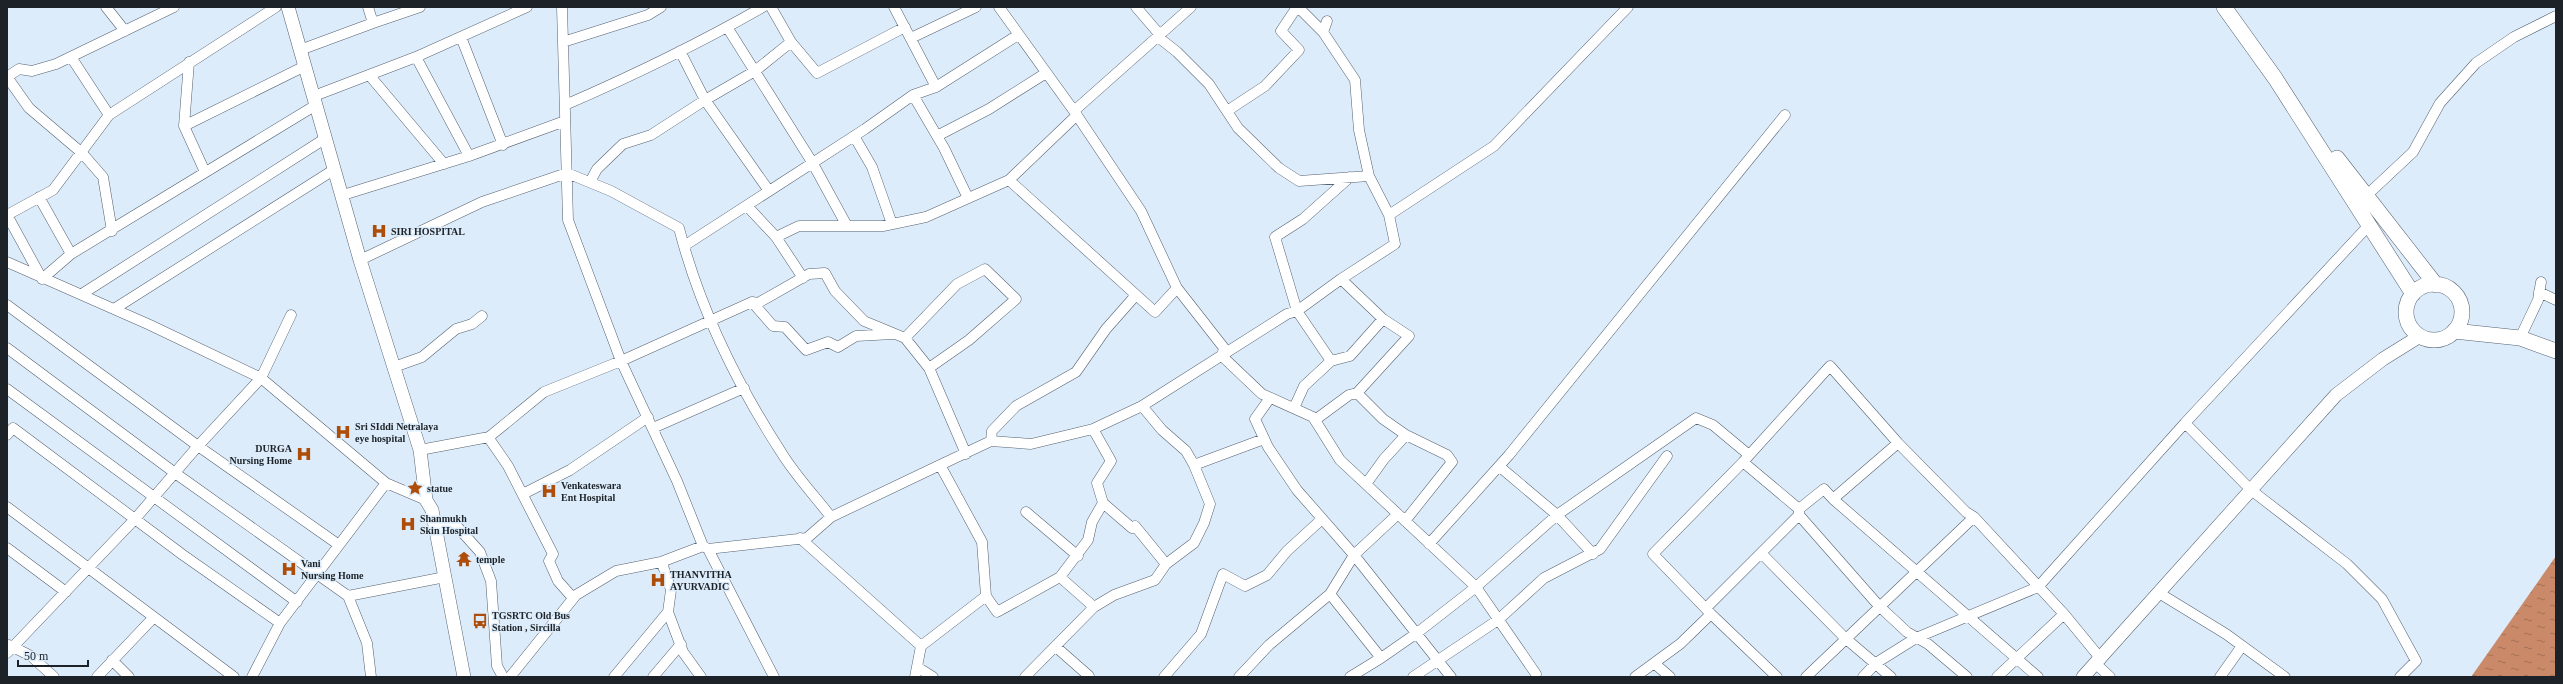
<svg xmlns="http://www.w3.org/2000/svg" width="2563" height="684" font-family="Georgia,serif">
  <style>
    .water { fill: url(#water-ripples) }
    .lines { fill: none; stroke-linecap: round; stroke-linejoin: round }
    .minor-casing { stroke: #55616f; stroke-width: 11 }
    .major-casing { stroke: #55616f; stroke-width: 14 }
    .highway-casing { stroke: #55616f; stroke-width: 16 }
    .minor { stroke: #fff; stroke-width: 10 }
    .major { stroke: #fff; stroke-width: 13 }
    .highway { stroke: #fff; stroke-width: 15 }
    .labels { text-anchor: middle; stroke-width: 3; stroke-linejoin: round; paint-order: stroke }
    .poi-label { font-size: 10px; font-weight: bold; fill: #1c2227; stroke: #ddecfb; text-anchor: start }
  </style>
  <defs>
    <pattern id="water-ripples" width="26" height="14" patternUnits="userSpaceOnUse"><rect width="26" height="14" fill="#ca8968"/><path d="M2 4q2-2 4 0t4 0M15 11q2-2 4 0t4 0" fill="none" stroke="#a37056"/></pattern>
  </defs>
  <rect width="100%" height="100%" fill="#ddecfb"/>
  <path class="water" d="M2556,556v121h-85z"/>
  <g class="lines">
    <defs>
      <path id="minor" d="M106,7l19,24
        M368,7l5,16 47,-16
        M562,7l6,213 53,141 56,120 26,65
        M771,7l20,35 26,31 88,-46
        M894,7l42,80
        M999,7l75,104 67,100 36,77 47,60 -2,8 40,38 51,23 27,43 136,127 60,87
        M1136,7l24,28
        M1298,7l25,25
        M1327,21l-4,11 32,48 4,50 10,46 20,39
        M727,27l85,135 35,64
        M461,37l42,108
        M1158,37l19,15 32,32 29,44 41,40 20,13 70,-5
        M911,38l65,-31
        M563,42l85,-27 13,-8
        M300,50l73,-27
        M680,51l25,49 50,-29 36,-29
        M416,57l53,99
        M189,62l-5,64 21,46
        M370,76l74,88
        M7,77l22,31 53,45 21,24 9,54
        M7,77l12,-8 13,2 24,-7 118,-57
        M913,95l31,53 24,50
        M314,96l102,-39 111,-50
        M565,105c67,-29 133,-61 198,-98
        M1074,111l117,-104
        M1227,111l38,-25 34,-36 -18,-19 16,-24
        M109,115l167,-108
        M184,126l121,-60
        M854,136l18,31 20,57
        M937,136l52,-27 57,-36
        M1009,180l146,132 22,-24
        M590,182l7,-13 26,-25 28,-9 54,-35 64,91
        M343,195l126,-39 96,-35
        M2366,196l47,-44 27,-49 36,-40 38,-26 42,-21
        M39,197l32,57
        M747,206l29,31
        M7,215l35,64 29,-25 245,-149
        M7,215l46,-25 56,-75 -38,-58
        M684,246l181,-117 48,-34 23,-8 82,-52
        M360,260l122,-58 85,-29 44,18 68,37c20,78 58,156 102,224 14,23 33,43 50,65
        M7,262l143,63 111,53 -63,68 -63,73 -128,134
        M803,278l-27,-41 23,-11h84l43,-9 83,-37 68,-65
        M1341,279l54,-35 -6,-29 105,-69 134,-139
        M2539,292l17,8
        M82,294l244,-156
        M752,302l21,24 12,1 21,23 22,-8 10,5 18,-11 37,-2
        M7,305l191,141 141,99
        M114,309l221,-140
        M291,315l-30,63 125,105
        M905,338l52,-54 28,-15 31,30 -47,41 -40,28
        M2520,338l18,-38 3,-18
        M7,348l168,125 173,123 19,47 4,34
        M1331,361l-34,-50 -22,-74 28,-18 47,-42
        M394,367l28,-10 34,-28 16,-5 10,-8
        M7,389l290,213
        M1270,398l-15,21 13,28 29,43 57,65 97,122
        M1294,408l10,-22 27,-25 19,-5 33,-37 26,17 -52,57
        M1315,420l34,-25 8,-2 26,26 23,16 -22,24 -18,25
        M2185,423l185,-199
        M653,428l91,-40
        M1093,429l18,32 -14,22 6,20 29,25 3,-2 31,38
        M7,435l6,-7 170,127 97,68
        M488,437l20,29 45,88 -4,7 9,20 15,17
        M991,441l1,-10 24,-25 60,-34 30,-43 30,-34
        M420,450l69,-13 55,-45 77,-31 131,-59 6,1 51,-29 16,-1 10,18 29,30 41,17 24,30 37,86
        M1194,465l70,-26
        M1500,467l57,48 36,39
        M523,494l47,-24 78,-53
        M1833,499l205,178
        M7,507l227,170
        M1799,509l25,-20 9,10 65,-56
        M1026,512l52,44
        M1799,515l80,91 28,26 21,12 39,33
        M434,521l20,2 26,29 11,29 6,85 6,11
        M1405,521l47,-59 -5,-7 -41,-20
        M800,538l121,108
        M1429,544l80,-89 276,-340
        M7,548l59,44
        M708,549l66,128
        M1761,553l84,85 46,39
        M662,563l9,27 -3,22 15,40 18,25
        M1060,577l28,-37 4,-18 11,-19
        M2159,593l67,41 59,43
        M1330,594l24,-39 44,-41
        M348,596l97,-19
        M986,596l11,16 63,-35 34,30
        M1706,608l93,-93v-6l-56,-47
        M1711,614l66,63
        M9,645l22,11 23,21
        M1056,647l33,29 -1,1
        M112,660l17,17
        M1654,663l16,14
        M2095,663l15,14
        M917,667l16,10
        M97,677l57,-60
        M252,677l28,-54 106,-140 40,17
        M510,677l66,-82 40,-24 45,-9 42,-16 5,3 99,-11 24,-21 109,-52
        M614,677l54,-65
        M653,677l28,-33
        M915,677l6,-31 65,-50 -4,-54 -42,-77 51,-24 40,3 62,-15 49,-23 145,-92 10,-3 44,-32 42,40
        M1025,677l69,-70 20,-12 41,-15 11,-16 28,-21 10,-20 6,-19 -16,-39 -8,-14 -24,-21 -20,-24
        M1164,677l37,-43 22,-60 22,12 22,-11 20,-24 35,-32
        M1239,677l30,-32 61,-51 51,64 36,-25 59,-46 81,-72 139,-97 17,7 36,30
        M1350,677l31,-19
        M1413,677l85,-57 46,-42 56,-29 67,-93
        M1635,677l45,-33 31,-30 -58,-60 90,-92 87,-96 68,77 68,69 8,5 90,97 37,45
        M1806,677l168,-160
        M1863,677l13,-14 40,-25 122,-51 147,-164 66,67 96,74 35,35 34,62 -16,16
        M1997,677l67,-63
        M2220,677l22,-31"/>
      <path id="major" d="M288,7l72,253 60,190 6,50 6,10 32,167
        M2083,677l253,-282 47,-36 37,-23"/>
      <path id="highway" d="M2224,7l51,71 138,216
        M2337,158l99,127
        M2406 312a28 28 0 1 1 56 0a28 28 0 1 1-56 0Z
        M2454,331l66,7 36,13"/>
    </defs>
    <use href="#minor" class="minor-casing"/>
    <use href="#major" class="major-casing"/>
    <use href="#highway" class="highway-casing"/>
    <use href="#minor" class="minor"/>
    <use href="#major" class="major"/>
    <use href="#highway" class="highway"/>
  </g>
  <defs>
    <symbol id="hospital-bare" viewBox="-9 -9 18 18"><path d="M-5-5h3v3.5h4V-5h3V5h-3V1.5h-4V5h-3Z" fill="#ae4d09" stroke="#ddecfb" stroke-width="2.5" paint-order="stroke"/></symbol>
    <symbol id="sight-bare" viewBox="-9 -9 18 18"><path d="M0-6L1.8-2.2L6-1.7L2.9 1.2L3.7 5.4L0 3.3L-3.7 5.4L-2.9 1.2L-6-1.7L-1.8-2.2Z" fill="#ae4d09" stroke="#ddecfb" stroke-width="2.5" paint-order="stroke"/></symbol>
    <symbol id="temple-bare" viewBox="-9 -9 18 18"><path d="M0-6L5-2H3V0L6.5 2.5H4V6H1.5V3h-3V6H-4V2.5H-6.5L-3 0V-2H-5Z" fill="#ae4d09" stroke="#ddecfb" stroke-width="2.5" paint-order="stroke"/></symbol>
    <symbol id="bus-bare" viewBox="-9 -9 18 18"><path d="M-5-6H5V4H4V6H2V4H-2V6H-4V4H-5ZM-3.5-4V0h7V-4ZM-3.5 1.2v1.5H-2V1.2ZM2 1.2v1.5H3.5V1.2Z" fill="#ae4d09" stroke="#ddecfb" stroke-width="2.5" paint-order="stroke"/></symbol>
  </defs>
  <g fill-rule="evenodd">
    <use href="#hospital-bare" x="368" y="220" width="22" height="22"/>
    <use href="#hospital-bare" x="332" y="421" width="22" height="22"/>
    <use href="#hospital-bare" x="293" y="443" width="22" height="22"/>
    <use href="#sight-bare" x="404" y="477" width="22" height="22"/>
    <use href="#hospital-bare" x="538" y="480" width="22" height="22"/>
    <use href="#hospital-bare" x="397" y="513" width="22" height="22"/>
    <use href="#temple-bare" x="453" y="548" width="22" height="22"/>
    <use href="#hospital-bare" x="278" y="558" width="22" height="22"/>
    <use href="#hospital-bare" x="647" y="569" width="22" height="22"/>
    <use href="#bus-bare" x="469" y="610" width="22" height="22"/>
  </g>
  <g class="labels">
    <g class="poi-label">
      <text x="391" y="235">SIRI HOSPITAL</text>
      <text x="355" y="430">Sri SIddi Netralaya<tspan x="355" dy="12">eye hospital</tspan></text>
      <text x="292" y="452" text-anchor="end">DURGA<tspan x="292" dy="12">Nursing Home</tspan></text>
      <text x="561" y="489">Venkateswara<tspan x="561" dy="12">Ent Hospital</tspan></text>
      <text x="427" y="492">statue</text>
      <text x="420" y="522">Shanmukh<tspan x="420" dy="12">Skin Hospital</tspan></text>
      <text x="476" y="563">temple</text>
      <text x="301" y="567">Vani<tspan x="301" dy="12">Nursing Home</tspan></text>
      <text x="670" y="578">THANVITHA<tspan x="670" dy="12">AYURVADIC</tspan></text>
      <text x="492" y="619">TGSRTC Old Bus<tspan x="492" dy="12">Station , Sircilla</tspan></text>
    </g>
  </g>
  <rect width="2563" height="684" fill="none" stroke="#1c2227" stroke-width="16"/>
  <path d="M18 660v6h70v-6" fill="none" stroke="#1c2227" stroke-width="2"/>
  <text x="24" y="660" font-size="12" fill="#1c2227" stroke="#ddecfb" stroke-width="3" paint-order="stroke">50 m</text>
</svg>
